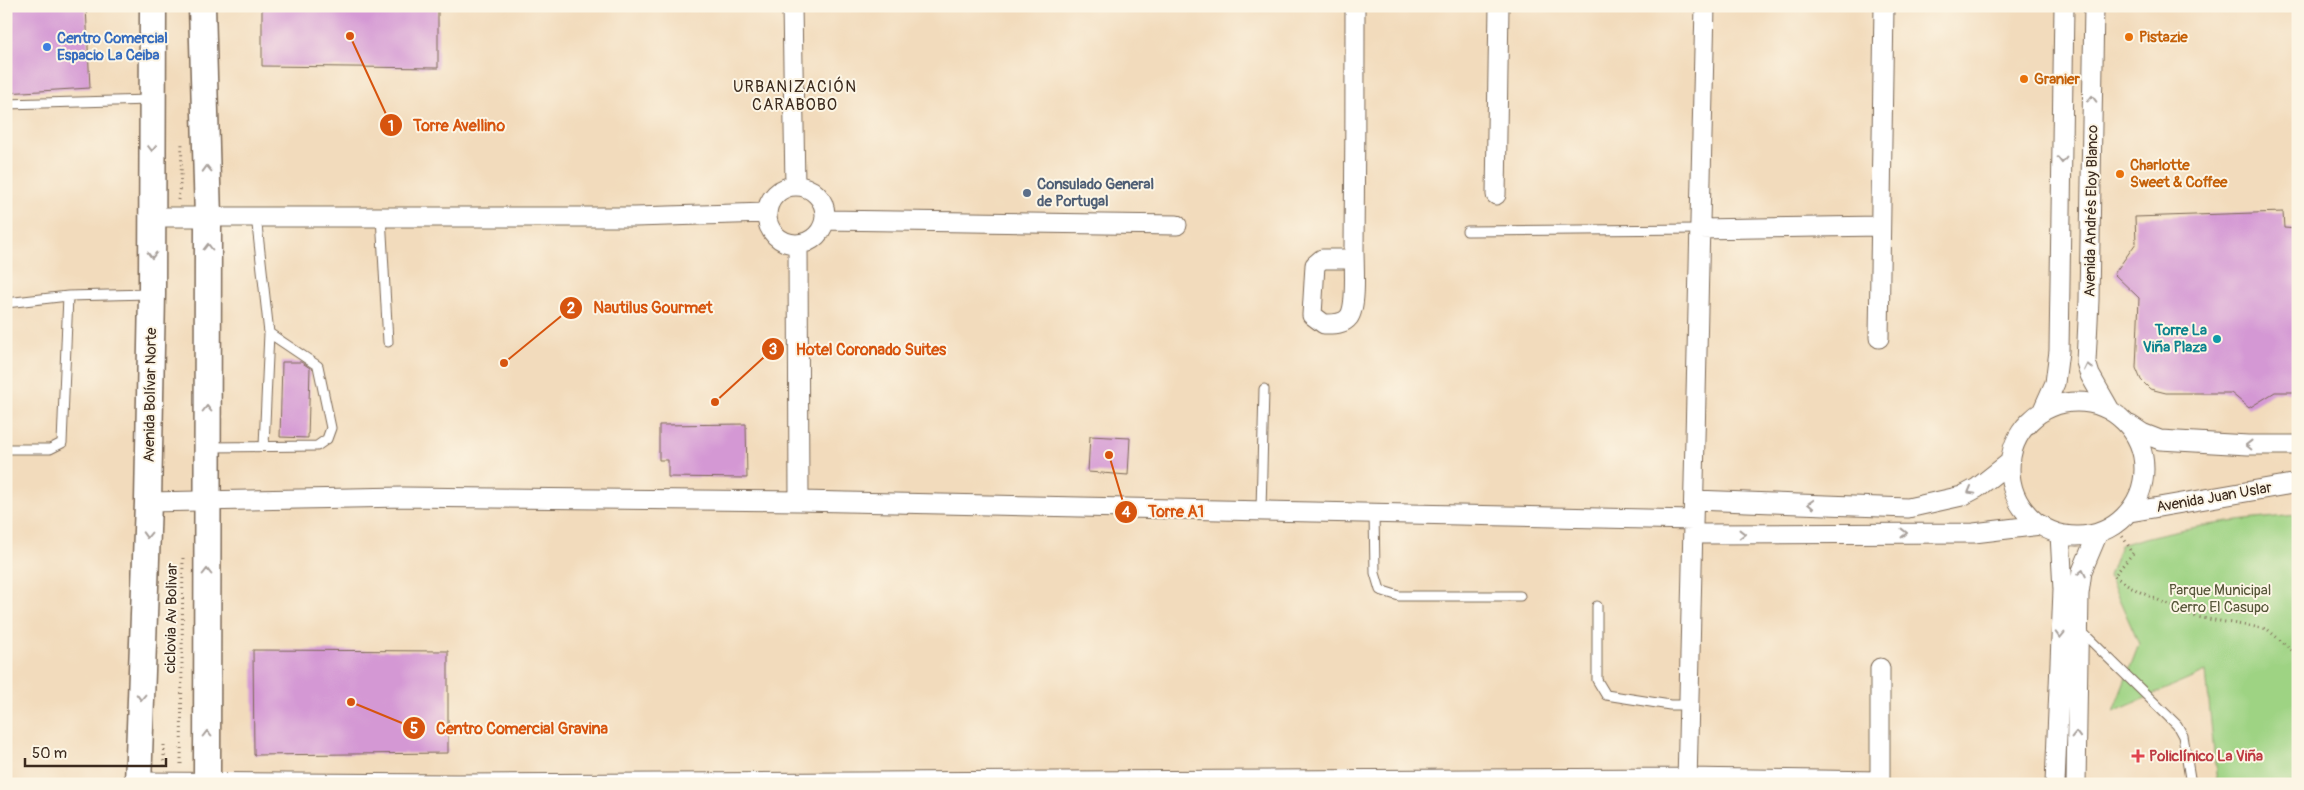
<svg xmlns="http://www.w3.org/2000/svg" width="2304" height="790" font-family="Pangolin,sans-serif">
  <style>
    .green { fill: #9ed383; stroke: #6c7e50 }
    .building { fill: #d498d4 }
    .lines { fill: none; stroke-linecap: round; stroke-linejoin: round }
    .lane-casing { stroke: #7b6855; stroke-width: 11 }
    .street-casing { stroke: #7b6855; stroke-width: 21 }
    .secondary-casing { stroke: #7b6855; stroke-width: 29 }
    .path { stroke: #7b6855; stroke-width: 3; stroke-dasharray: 1 4; stroke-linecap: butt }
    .lane { stroke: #fff; stroke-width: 9 }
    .street { stroke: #fff; stroke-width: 19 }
    .secondary { stroke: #fff; stroke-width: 26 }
    .oneway { stroke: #a79f9a }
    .food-dot { fill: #e8710a; stroke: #fcf5e5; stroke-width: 2 }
    .shop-dot { fill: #3f7fe0; stroke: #fcf5e5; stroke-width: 2 }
    .service-dot { fill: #5c6f8a; stroke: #fcf5e5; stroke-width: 2 }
    .culture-dot { fill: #0f9aa8; stroke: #fcf5e5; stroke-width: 2 }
    .health-dot { fill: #e0444e; stroke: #fcf5e5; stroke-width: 2 }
    .labels { text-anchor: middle; stroke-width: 4; stroke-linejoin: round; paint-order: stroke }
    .food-label { font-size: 15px; font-weight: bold; fill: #c56008; stroke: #fcf5e5; text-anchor: start }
    .shop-label { font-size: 15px; font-weight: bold; fill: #366cbe; stroke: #fcf5e5; text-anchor: start }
    .service-label { font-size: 15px; font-weight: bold; fill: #4e5e75; stroke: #fcf5e5; text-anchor: start }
    .street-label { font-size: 15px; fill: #3b2a1e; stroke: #fcf5e5 }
    .culture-label { font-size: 15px; font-weight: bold; fill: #0d838f; stroke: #fcf5e5; text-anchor: end }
    .park-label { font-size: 15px; fill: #545437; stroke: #fcf5e5 }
    .health-label { font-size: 15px; font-weight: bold; fill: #be3a42; stroke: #fcf5e5; text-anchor: start }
    .neighbourhood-label { font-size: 16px; letter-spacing: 1px; fill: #3b2a1e; stroke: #fcf5e5 }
    .leader { fill: none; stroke: #d7540e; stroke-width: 2 }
    .callout-dot { fill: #d7540e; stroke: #fcf5e5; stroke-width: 2 }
    .mark-label { font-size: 15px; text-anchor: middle; font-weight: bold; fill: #fff }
    .callout-label { font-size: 16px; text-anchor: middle; font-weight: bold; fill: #d7540e; stroke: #fcf5e5; stroke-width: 4; stroke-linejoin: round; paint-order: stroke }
  </style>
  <rect width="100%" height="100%" fill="#fcf5e5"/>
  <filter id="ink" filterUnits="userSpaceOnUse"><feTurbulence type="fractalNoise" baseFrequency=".02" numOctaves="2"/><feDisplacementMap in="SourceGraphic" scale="10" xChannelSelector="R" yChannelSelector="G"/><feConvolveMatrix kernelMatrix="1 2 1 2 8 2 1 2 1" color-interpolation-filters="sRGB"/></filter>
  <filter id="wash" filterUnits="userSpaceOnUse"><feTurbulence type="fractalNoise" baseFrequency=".0096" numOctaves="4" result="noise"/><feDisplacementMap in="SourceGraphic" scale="20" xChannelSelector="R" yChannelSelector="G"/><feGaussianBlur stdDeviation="1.12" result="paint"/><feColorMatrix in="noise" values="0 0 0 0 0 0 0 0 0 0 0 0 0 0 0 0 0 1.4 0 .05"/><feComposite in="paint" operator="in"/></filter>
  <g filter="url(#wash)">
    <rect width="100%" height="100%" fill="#f2dbbc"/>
    <path class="green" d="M2298,515v269h-81l-11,-112 -93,40 26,-68 -30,-68 11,-31c57,-18 118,-25 178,-30z"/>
    <g id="blocks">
      <path class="building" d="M6,6h80l4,82 -84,5z
        M262,6h176v62l-176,-2z
        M2283,212l1,16 14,1v163h-23l-26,16 -18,-15h-65l-16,-4 -9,-9 -5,-12 3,-70 -25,-24 22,-31 -1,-26z
        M282,362h19l9,6 -2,70 -28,-1z
        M746,424l1,54 -79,-1v-17h-9v-35z
        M1090,436l40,2 -2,37 -40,-3z
        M253,650l195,1v102l-194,2z"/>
    </g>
  </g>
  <g filter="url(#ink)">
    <use href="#blocks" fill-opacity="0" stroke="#7b6855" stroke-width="1"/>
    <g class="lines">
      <defs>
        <path id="lane" d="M6,104l144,-4
          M256,216l13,117 -5,113
          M381,216l7,126
          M1467,231l233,-2
          M6,303l62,-7 81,-2
          M209,447l108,-1 10,-7 4,-11 -13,-62 -49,-33
          M6,449h44l12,-6 6,-147
          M1261,510l3,-121
          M1374,513l1,60 5,17 19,6h121
          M1597,606v74l9,15 64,10h17
          M2080,630l97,95 6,11 8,48"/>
        <path id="street" d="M792,6l3,180
          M2094,6l-5,294 -3,62 4,13 20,35
          M767 215a29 29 0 1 1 58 0a29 29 0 1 1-58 0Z
          M1496,195l3,-189
          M152,217h483l132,-4
          M825,220l352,5
          M1700,229l180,-3
          M798,244l1,257 894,19
          M1354,259h-32l-7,6 -3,50 12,9c8,0 19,1 25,-7 8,-11 5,-52 5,-67 1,-81 1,-163 1,-244
          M1879,338l5,-332
          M2010 469a67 67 0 1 1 134 0a67 67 0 1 1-134 0Z
          M2042,412l13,-29 4,-32 5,-345
          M2130,425l12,8 18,7 88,5h50
          M1695,500l213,8 54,-12 15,-8 33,-26
          M148,502l255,-5 396,4
          M2130,512l168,-29
          M1693,534l281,-1 67,-8
          M1880,668v116
          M138,782l317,2 1232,-6 193,3
          M1687,784l18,-778
          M2055,784l8,-194 -3,-56
          M2076,784l3,-190 3,-23 16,-38"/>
        <path id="secondary" d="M202,6l6,212 -1,566
          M138,784l10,-282 4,-208 1,-288"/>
      </defs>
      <use href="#lane" class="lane-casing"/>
      <use href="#street" class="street-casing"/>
      <use href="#secondary" class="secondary-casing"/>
      <path class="path" d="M178,200l3,-23 1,-35
        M2117,528l16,25 -19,23 24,15 58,26 71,12 27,23 4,6
        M181,764l2,-209
        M164,766v-24"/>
      <use href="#lane" class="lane"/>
      <use href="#street" class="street"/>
      <use href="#secondary" class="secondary"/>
    </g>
    <defs><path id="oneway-chevron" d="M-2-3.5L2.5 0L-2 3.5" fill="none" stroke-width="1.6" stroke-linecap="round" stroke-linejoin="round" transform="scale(1.25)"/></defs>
    <g class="oneway">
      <use href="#oneway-chevron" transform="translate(2092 99) rotate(-89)"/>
      <use href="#oneway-chevron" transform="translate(152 148) rotate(90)"/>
      <use href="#oneway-chevron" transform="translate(2062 160) rotate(91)"/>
      <use href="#oneway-chevron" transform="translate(207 169) rotate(-92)"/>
      <use href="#oneway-chevron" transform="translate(208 247) rotate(-90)"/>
      <use href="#oneway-chevron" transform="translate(152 255) rotate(90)"/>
      <use href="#oneway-chevron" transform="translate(2088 367) rotate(-102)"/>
      <use href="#oneway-chevron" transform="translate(207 409) rotate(-90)"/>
      <use href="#oneway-chevron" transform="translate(2249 445) rotate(-179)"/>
      <use href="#oneway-chevron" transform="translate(1971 491) rotate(151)"/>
      <use href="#oneway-chevron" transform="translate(1811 504) rotate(-178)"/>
      <use href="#oneway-chevron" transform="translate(1904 533)"/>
      <use href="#oneway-chevron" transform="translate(1742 534)"/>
      <use href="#oneway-chevron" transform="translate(147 535) rotate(92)"/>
      <use href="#oneway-chevron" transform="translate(207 572) rotate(-90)"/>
      <use href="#oneway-chevron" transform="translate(2082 573) rotate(-78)"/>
      <use href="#oneway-chevron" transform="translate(2060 635) rotate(92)"/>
      <use href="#oneway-chevron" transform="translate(141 697) rotate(92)"/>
      <use href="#oneway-chevron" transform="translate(207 734) rotate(-90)"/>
      <use href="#oneway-chevron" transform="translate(2076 735) rotate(-89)"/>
    </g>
  </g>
  <g class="food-dot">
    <circle cx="2129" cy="37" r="5"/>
    <circle cx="2024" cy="79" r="5"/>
    <circle cx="2120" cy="174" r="5"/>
  </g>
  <circle class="shop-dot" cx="47" cy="47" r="5"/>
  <circle class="service-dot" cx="1027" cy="193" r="5"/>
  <circle class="culture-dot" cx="2217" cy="339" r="5"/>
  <path class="health-dot" d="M2135.5 748.5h5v5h5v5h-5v5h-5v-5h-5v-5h5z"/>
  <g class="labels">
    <g class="food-label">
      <text x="2139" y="42">Pistazie</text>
      <text x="2034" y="84">Granier</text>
      <text x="2130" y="170">Charlotte<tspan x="2130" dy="17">Sweet &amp; Coffee</tspan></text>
    </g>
    <g class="shop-label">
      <text x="57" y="43">Centro Comercial<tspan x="57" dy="17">Espacio La Ceiba</tspan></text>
    </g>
    <g class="service-label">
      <text x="1037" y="189">Consulado General<tspan x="1037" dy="17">de Portugal</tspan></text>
    </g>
    <g class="street-label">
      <text transform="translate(2091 211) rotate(-89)" y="5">Avenida Andrés Eloy Blanco</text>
      <text transform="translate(150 395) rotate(-89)" y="5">Avenida Bolívar Norte</text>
      <text transform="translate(2214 497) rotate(-10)" y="5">Avenida Juan Uslar</text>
      <text transform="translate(171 618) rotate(-89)" y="5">ciclovia Av Bolivar</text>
    </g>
    <g class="culture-label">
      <text x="2207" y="335">Torre La<tspan x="2207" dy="17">Viña Plaza</tspan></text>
    </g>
    <g class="park-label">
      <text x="2220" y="595">Parque Municipal<tspan x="2220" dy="17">Cerro El Casupo</tspan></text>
    </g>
    <g class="health-label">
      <text x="2149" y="761">Policlínico La Viña</text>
    </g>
    <g class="neighbourhood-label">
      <text x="795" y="92">URBANIZACIÓN<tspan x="795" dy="18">CARABOBO</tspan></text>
    </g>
  </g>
  <path class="leader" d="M350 36L391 125M504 363L571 308M715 402L773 349M1109 455L1126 512M351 702L414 728"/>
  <g class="callout-dot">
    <circle cx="350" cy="36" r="5"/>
    <circle cx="504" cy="363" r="5"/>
    <circle cx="715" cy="402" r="5"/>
    <circle cx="1109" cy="455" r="5"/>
    <circle cx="351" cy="702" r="5"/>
    <circle cx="391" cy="125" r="12"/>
    <circle cx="571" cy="308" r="12"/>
    <circle cx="773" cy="349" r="12"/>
    <circle cx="1126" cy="512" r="12"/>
    <circle cx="414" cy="728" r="12"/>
  </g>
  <g class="mark-label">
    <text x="391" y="131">1</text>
    <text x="571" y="313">2</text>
    <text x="773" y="354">3</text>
    <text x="1126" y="517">4</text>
    <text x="414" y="733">5</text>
  </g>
  <g class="callout-label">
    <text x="459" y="131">Torre Avellino</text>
    <text x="653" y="313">Nautilus Gourmet</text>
    <text x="871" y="355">Hotel Coronado Suites</text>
    <text x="1176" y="517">Torre A1</text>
    <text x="522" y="734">Centro Comercial Gravina</text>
  </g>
  <rect width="2304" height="790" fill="none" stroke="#fcf5e5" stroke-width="25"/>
  <path d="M25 758v8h141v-8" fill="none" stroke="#3b2a1e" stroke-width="2.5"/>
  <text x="32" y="758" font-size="15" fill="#3b2a1e" stroke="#fcf5e5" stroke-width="4" paint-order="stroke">50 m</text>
</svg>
